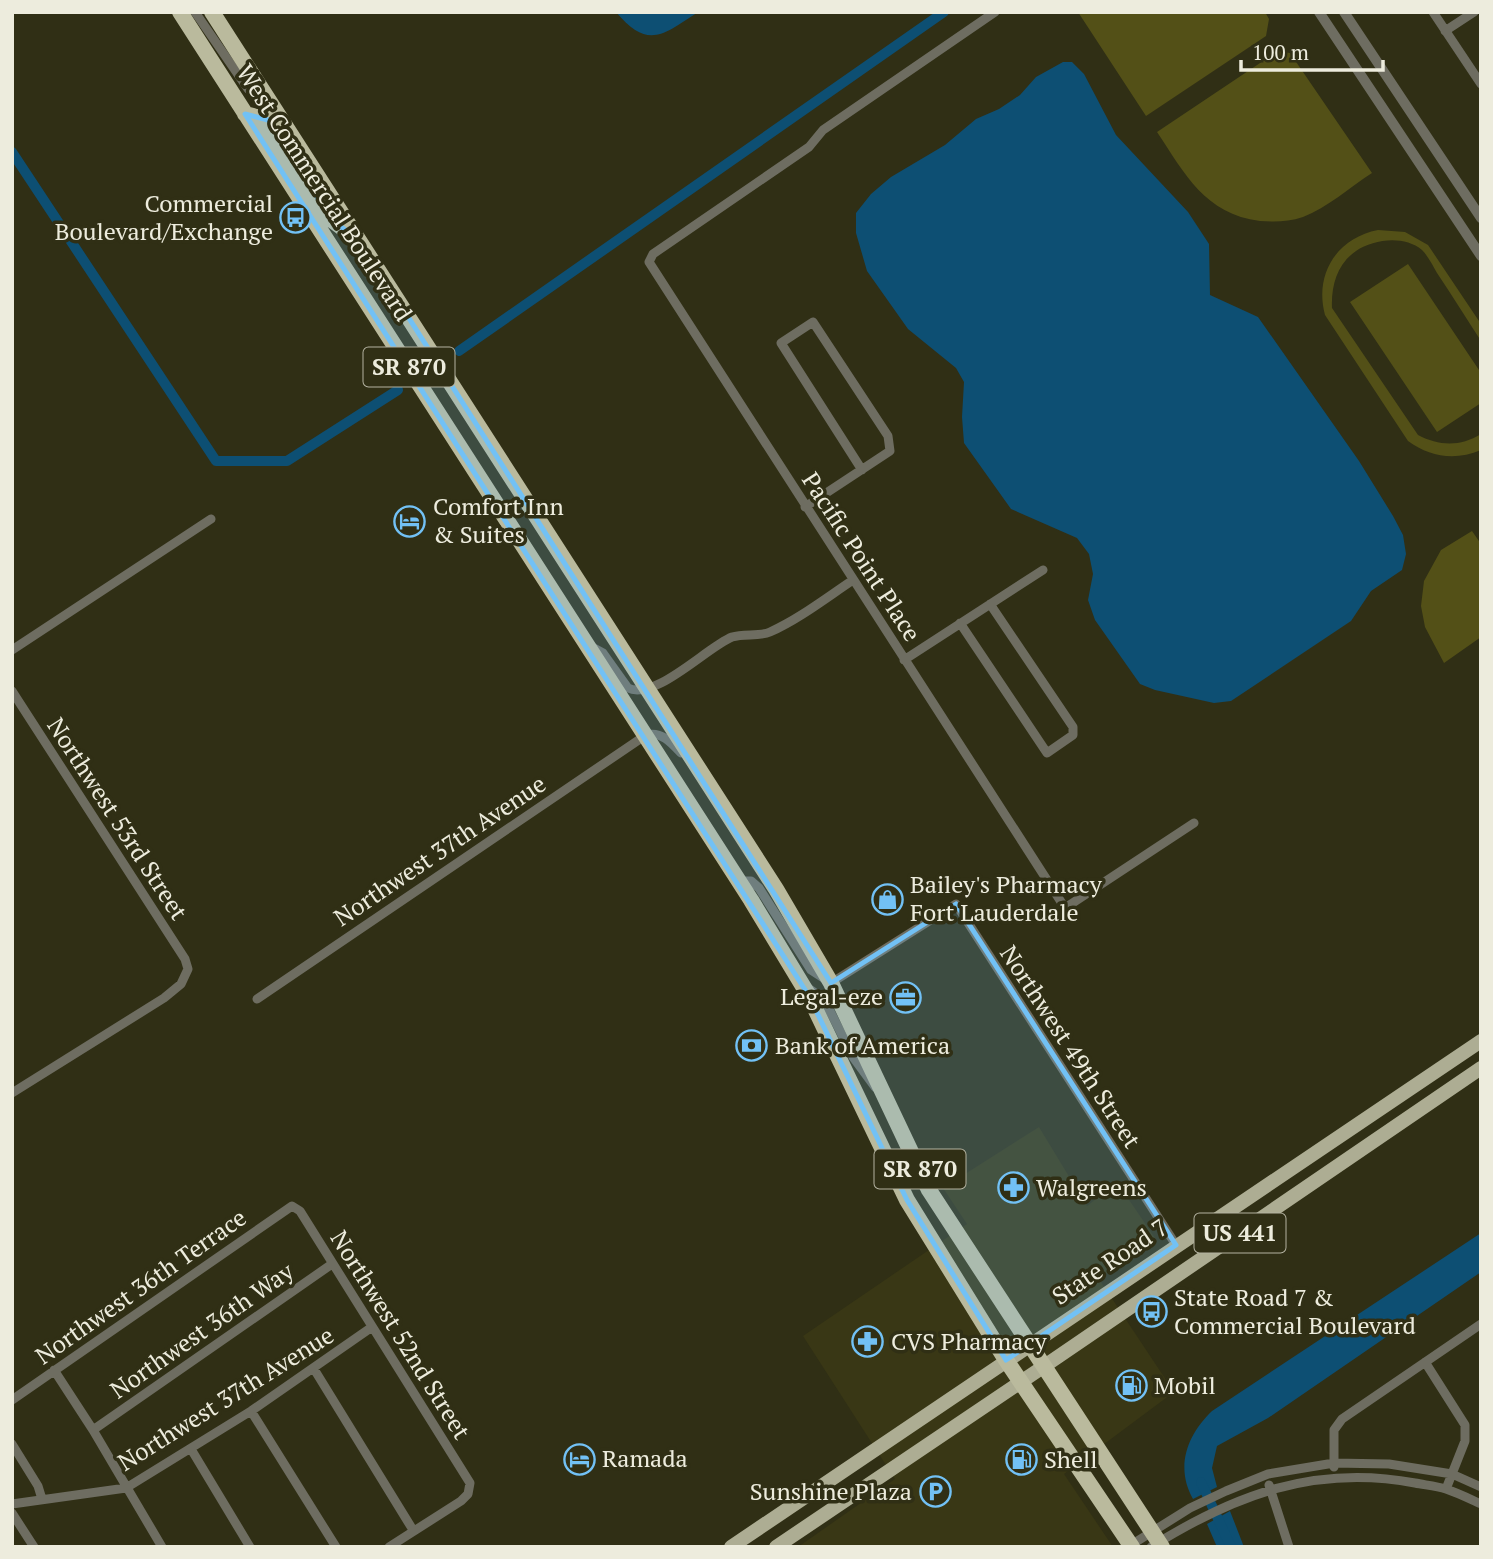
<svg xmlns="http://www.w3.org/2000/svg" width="1493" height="1559" font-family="'PT Serif',serif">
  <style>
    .built { fill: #393715 }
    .green { fill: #535017 }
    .water { fill: #0d4f73 }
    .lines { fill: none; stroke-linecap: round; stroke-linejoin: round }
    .canal { stroke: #0d4f73; stroke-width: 10 }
    .minor { stroke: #6e6d61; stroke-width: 9 }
    .tertiary { stroke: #6e6d61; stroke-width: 10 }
    .primary { stroke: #adad93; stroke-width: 14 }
    .trunk { stroke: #baba9d; stroke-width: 16 }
    .marked { fill: #72c1f5; fill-opacity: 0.2; stroke: #72c1f5; stroke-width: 5; stroke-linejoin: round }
    .labels { text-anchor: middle; stroke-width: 7; stroke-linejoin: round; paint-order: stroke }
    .shield { fill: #302f15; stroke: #b4b3a1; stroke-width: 2 }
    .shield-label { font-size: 23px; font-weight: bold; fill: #edecdd }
    .street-label { font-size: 24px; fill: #edecdd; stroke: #302f15 }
    .poi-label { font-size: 24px; fill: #edecdd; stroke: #302f15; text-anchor: start }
  </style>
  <rect width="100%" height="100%" fill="#302f15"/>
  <path class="built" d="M1039,1127l48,79 30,-24 38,56 -56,41 75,113 -110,82 49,73h-315l97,-68 -92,-143 164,-112 -24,-36z"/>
  <path class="green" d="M1078,12h187l4,7 -3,17 -120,80z
    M1278,51l12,2 82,120c-22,14 -45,35 -69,44 -15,5 -28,5 -43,4 -55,-7 -75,-47 -103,-89z
    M1378,230l27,2 23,13 53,79v17c-15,-23 -29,-46 -44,-68 -4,-7 -9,-17 -15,-23 -18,-15 -48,-11 -66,1 -19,13 -25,35 -24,57l86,127c21,11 42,12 63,-1v16c-26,11 -51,7 -73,-9l-83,-126c-11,-41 12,-77 53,-85z
    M1408,264l73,109v30l-44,29 -87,-130z
    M1472,531l9,13v93l-37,26 -19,-36 -4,-21 3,-25 17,-31z"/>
  <path class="water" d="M616,12h82c-35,23 -50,38 -82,0z
    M1063,62h9l12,12 32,61 72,77 21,32 1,51 48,22 101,144 34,55 10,19 3,19 -4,16 -31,21 -20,30 -120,80 -17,2 -59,-13 -15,-6 -45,-64 -7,-20 5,-26 -4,-20 -12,-16 -66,-29 -47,-66 -2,-26 2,-35 -8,-14 -48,-39 -41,-58 -11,-38v-20l15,-19 20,-17 54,-32 31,-26 23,-10 21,-14 16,-18z
    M1481,1233v39l-213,146 -51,28 -5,22 5,19 -24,12c-18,-32 -6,-64 19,-88z
    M1230,1511l14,36h-27l-10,-23z"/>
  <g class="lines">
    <path class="canal" d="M12,152l204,309h71l111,-71
      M459,351l485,-339
      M1201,1482l30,65"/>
    <path class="minor" d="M195,12l53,77 17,10
      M995,12l-172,118 -14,17 -156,107 -4,8 416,646 129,-85
      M1433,12l48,72
      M1445,31l29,-19
      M805,507l85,-56 -2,-15 -75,-114 -32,21 81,127
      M960,623l87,130 26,-18v-8l-83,-123
      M590,646l13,7 25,35c27,13 79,-41 104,-51 12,-4 27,0 38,-5 29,-13 56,-34 83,-52
      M12,650l199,-131
      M904,660l139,-90
      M12,691l173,268 3,10 -7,15 -17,14 -152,95
      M739,881h12l8,7 52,82 20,13 125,-79 220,341
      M805,986l19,13 29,58 22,30 4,-1
      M257,999l389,-264c15,-4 25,7 35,18
      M1425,1362l40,63v16l-19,48
      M314,1369l99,161
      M54,1370l39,60 69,117
      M12,1400l280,-194 8,5 170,272 -2,11 -7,7 -72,46
      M251,1411l85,136
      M93,1430l239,-166
      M12,1444l26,42 4,13
      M191,1449l59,98
      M1334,1467v-37l8,-11 139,-95
      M1269,1485l20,62
      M12,1504l114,-16 125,-77 121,-84
      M12,1513l22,34
      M1131,1545l59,-37 36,-17 42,-17 66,-11 55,1 63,10 29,13
      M1151,1547c83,-52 164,-83 264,-64 10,2 21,3 31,6 12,4 24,10 35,15"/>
    <path class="tertiary" d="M1319,12l162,244
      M1344,12l137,206"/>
    <path class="primary" d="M731,1547l750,-506
      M776,1547l267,-180 438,-299"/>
    <path class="trunk" d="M180,12l571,888 58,96 98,204 99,160 126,187
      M212,12l564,877 55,94 98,207 233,357
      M245,114l23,6 64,100 16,12"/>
  </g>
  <path class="marked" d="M245,114l23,6 64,100 28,21 471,742 125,-79 220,341 -170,115 -99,-160 -98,-204z"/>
  <defs>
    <symbol id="bus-ring" viewBox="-11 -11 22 22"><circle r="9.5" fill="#302f15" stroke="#72c1f5" stroke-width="1.5"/><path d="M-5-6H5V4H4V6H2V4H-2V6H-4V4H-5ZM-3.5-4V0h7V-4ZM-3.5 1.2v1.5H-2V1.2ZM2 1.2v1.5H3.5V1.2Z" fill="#72c1f5"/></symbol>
    <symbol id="hotel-ring" viewBox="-11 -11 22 22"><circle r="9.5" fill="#302f15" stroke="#72c1f5" stroke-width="1.5"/><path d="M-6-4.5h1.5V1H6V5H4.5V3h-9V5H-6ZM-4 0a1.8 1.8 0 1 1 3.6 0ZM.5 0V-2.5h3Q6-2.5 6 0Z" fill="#72c1f5"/></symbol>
    <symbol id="shop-ring" viewBox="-11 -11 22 22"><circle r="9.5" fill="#302f15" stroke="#72c1f5" stroke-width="1.5"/><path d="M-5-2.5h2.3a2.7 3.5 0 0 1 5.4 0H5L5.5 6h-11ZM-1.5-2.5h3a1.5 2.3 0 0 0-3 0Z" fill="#72c1f5"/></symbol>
    <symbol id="office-ring" viewBox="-11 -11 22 22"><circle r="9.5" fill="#302f15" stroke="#72c1f5" stroke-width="1.5"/><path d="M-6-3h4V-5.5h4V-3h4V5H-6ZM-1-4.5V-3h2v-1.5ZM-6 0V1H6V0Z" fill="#72c1f5"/></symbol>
    <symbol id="bank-ring" viewBox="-11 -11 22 22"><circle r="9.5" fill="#302f15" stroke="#72c1f5" stroke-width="1.5"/><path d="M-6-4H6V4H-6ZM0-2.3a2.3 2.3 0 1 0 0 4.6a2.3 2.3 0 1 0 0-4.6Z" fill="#72c1f5"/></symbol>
    <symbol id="pharmacy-ring" viewBox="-11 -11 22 22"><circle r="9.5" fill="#302f15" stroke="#72c1f5" stroke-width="1.5"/><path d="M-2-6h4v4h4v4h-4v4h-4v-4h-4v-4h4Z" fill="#72c1f5"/></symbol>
    <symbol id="fuel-ring" viewBox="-11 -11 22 22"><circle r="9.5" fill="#302f15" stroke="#72c1f5" stroke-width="1.5"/><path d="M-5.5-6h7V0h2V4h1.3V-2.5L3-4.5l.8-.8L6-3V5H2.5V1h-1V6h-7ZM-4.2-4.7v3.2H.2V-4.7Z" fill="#72c1f5"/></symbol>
    <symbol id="parking-ring" viewBox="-11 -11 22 22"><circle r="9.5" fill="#302f15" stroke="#72c1f5" stroke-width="1.5"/><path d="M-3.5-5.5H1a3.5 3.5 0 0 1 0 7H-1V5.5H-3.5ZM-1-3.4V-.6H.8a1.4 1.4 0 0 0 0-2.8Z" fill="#72c1f5"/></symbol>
  </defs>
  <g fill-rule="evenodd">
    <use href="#bus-ring" x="278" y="200" width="35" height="35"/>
    <use href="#hotel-ring" x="392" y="504" width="35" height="35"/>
    <use href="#shop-ring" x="870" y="882" width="35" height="35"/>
    <use href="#office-ring" x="888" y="980" width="35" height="35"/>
    <use href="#bank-ring" x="734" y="1028" width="35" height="35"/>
    <use href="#pharmacy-ring" x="996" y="1170" width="35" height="35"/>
    <use href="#bus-ring" x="1134" y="1294" width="35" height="35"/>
    <use href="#pharmacy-ring" x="850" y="1324" width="35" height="35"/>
    <use href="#fuel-ring" x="1114" y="1368" width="35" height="35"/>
    <use href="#hotel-ring" x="562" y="1442" width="35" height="35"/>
    <use href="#fuel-ring" x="1004" y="1442" width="35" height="35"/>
    <use href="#parking-ring" x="918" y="1474" width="35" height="35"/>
  </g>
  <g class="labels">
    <g class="shield">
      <rect x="363.5" y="347.5" width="91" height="39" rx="5"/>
      <rect x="874.5" y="1149.5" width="91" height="39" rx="5"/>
      <rect x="1194.5" y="1213.5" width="91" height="39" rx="5"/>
    </g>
    <g class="shield-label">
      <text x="409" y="375">SR 870</text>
      <text x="920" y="1177">SR 870</text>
      <text x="1240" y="1241">US 441</text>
    </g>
    <g class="street-label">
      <text transform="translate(324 193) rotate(57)" y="8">West Commercial Boulevard</text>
      <text transform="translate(861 557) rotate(57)" y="8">Pacific Point Place</text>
      <text transform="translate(117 819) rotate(57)" y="8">Northwest 53rd Street</text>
      <text transform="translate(440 851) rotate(-34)" y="8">Northwest 37th Avenue</text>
      <text transform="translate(1070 1047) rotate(57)" y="8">Northwest 49th Street</text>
      <text transform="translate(1110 1262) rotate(-34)" y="8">State Road 7</text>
      <text transform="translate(141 1287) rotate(-35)" y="8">Northwest 36th Terrace</text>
      <text transform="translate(202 1331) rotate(-35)" y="8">Northwest 36th Way</text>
      <text transform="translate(400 1335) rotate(58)" y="8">Northwest 52nd Street</text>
      <text transform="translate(226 1399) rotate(-32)" y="8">Northwest 37th Avenue</text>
    </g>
    <g class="poi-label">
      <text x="273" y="212" text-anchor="end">Commercial<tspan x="273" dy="28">Boulevard/Exchange</tspan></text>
      <text x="433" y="515">Comfort Inn<tspan x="433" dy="28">&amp; Suites</tspan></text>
      <text x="910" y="893">Bailey's Pharmacy<tspan x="910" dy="28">Fort Lauderdale</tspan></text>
      <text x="883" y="1005" text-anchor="end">Legal-eze</text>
      <text x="775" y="1054">Bank of America</text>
      <text x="1036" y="1196">Walgreens</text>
      <text x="1174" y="1306">State Road 7 &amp;<tspan x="1174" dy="28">Commercial Boulevard</tspan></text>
      <text x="891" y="1350">CVS Pharmacy</text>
      <text x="1154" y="1394">Mobil</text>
      <text x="602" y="1467">Ramada</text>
      <text x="1044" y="1468">Shell</text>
      <text x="912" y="1500" text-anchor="end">Sunshine Plaza</text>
    </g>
  </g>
  <rect width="1493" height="1559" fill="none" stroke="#edecdd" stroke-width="28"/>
  <path d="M1241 60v10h142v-10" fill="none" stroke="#edecdd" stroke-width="3.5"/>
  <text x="1252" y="60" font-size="21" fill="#edecdd" stroke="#302f15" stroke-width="5" paint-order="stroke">100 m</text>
</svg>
